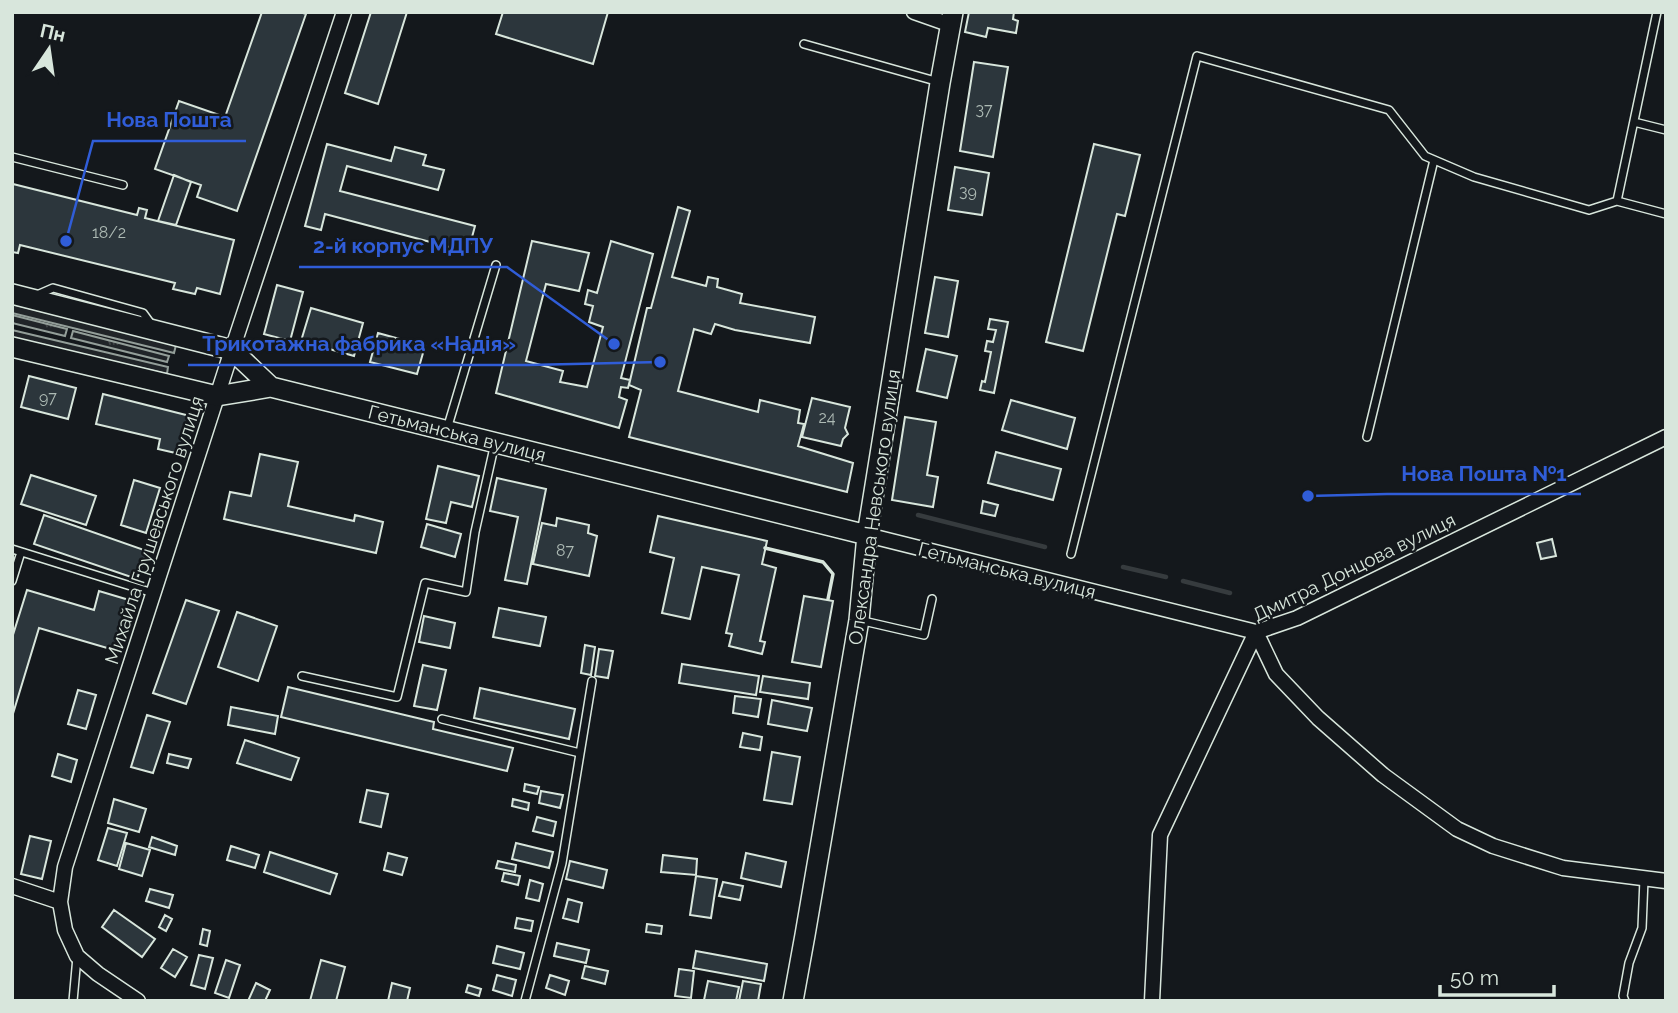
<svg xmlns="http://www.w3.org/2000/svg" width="1678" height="1013" font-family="Raleway,sans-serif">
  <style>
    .grass { fill: url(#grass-tufts); stroke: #939e99; stroke-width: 2 }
    .park { fill: #202428; stroke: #939e99; stroke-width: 2 }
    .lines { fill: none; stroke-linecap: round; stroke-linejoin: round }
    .stream { stroke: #363b3e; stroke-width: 4.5 }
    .building { fill: #2c363c; stroke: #d8e6dc; stroke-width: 2 }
    .lane-casing { stroke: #d8e6dc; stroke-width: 10 }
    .street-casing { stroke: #d8e6dc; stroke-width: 17 }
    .secondary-casing { stroke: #d8e6dc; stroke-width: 22 }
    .lane { stroke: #14181c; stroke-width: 7 }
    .street { stroke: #14181c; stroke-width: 14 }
    .secondary { stroke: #14181c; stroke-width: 19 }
    .wall { stroke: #d8e6dc; stroke-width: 3.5 }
    .labels { text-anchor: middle; stroke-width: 5; stroke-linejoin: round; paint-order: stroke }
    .number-label { font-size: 16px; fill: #adbab4 }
    .street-label { font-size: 19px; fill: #d8e6dc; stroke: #14181c }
    .leader { fill: none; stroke: #305dd8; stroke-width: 2.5 }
    .callout-dot { fill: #305dd8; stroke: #14181c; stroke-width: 2.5 }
    .callout-label { font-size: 21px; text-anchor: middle; font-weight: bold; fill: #305dd8; stroke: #14181c; stroke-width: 5; stroke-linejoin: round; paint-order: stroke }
  </style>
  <defs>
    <pattern id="grass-tufts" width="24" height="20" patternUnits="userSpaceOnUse" patternTransform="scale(1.75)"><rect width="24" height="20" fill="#202428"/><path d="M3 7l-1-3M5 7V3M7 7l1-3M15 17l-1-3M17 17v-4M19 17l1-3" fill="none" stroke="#404447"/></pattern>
  </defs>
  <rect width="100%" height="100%" fill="#14181c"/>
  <path class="grass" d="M12,315l55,14 -2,7 -53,-13z
    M73,331l96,25 -2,6 -96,-24z"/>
  <path class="park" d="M12,304l164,41 -2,8 -162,-40z
    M12,330l156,37 -1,7 -155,-36z"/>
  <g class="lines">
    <path class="stream" d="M918,515l127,32
      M1123,567l43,10
      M1183,581l47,12"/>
  </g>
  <path class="building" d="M262,12h38l6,2 -69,197 -40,-14 4,-12 -46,-16 24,-68 46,16z
    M371,12h36l-29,92 -33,-11z
    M503,12h105l-15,52 -97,-30z
    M969,12h45l-1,7 5,2 -2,12 -28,-5 -2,9 -21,-5z
    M974,62l34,5 -15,90 -33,-6z
    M327,144l64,17 4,-14 31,8 -3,10 21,5 -6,20 -91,-24 -7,25 135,35 -7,26 -143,-38 -4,16 -16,-4z
    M1094,144l46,11 -15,61 -8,-2 -34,137 -37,-9z
    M955,167l34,6 -7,42 -34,-5z
    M174,175l17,7 -15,43 -18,-4z
    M13,184l124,31 2,-7 8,2 -2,8 89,22 -14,54 -23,-6 -2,6 -22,-5 2,-6 -155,-38 -2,8 -6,-1z
    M678,207l12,4 -18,66 34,9 2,-9 10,2 -1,8 25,7 -2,9 75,14 -5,26 -75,-13 -20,-6 -4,10 -17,-5 -16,62 80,21 2,-12 40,10 -2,13 6,1 -6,22 55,17 -6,29 -218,-55 12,-47 -12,-5 18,-77h4z
    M532,241l57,12 -10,38 -33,-7 -20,77 37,10 -3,11 27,5 16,-60 -14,-5 4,-16 -8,-2 3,-14 9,3 14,-52 42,13 -32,124 9,2 -2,8 -7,-1 -2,10 8,3 -8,28 -123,-35z
    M935,277l23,4 -10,56 -23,-4z
    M277,285l26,7 -13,49 -26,-7z
    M311,308l52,15 -9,33 -53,-15z
    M990,319l18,3 -14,71 -14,-3 2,-9 3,1 6,-30 -6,-1 2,-10 6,1 3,-12 -8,-1z
    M378,333l47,13 -8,28 -47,-12z
    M926,349l31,7 -10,42 -30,-7z
    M29,376l47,12 -8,31 -47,-12z
    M103,394l87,22 -10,38 -22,-5 2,-10 -64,-15z
    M812,398l38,9 -5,21 3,6 -5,5 -2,7 -39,-9z
    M1011,400l64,18 -8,31 -65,-19z
    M905,417l31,5 -9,53 11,2 -5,30 -41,-7z
    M996,452l65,17 -8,31 -65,-17z
    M260,454l38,8 -10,44 66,15 1,-6 28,7 -7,31 -152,-34 6,-27 21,4z
    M438,466l41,10 -7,31 -21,-5 -5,21 -20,-4z
    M31,475l65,21 -10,29 -65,-21z
    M497,478l49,11 -19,95 -22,-4 13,-63 -28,-6z
    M134,480l26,8 -14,45 -25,-8z
    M983,501l15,4 -3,11 -14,-3z
    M44,515l103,36 -10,28 -103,-35z
    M658,516l109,25 -5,23 14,4 -16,73 5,1 -3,12 -33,-8 3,-12 -6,-1 13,-58 -37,-8 -12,52 -28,-6 12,-55 -24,-6z
    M557,518l32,7 -1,8 9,3 -8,40 -56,-12 9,-41 14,3z
    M427,524l34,10 -6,23 -34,-10z
    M1552,539l4,17 -15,3 -4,-16z
    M27,590l67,20 5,-19 30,9 -15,50 -75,-22 -27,89v-79z
    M804,596l29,5 -12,66 -29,-5z
    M186,600l33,11 -33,93 -33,-11z
    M499,608l47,9 -6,29 -47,-9z
    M237,612l40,14 -19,55 -40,-14z
    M424,616l31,7 -5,25 -31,-6z
    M585,645l10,2 -4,28 -10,-2z
    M599,649l14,2 -5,27 -13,-2z
    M682,664l77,12 -3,19 -77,-12z
    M423,665l23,5 -9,40 -23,-4z
    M763,676l47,7 -2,16 -48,-7z
    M288,687l146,35 -1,7 80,19 -6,23 -226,-54z
    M480,688l95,21 -6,30 -95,-21z
    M78,690l18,5 -10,34 -18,-5z
    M735,696l26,3 -3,18 -25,-4z
    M772,700l40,8 -5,23 -39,-7z
    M231,707l47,9 -3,18 -47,-9z
    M147,715l23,7 -17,51 -22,-6z
    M743,733l19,4 -2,13 -20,-3z
    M245,740l54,18 -8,22 -54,-17z
    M772,752l28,5 -8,47 -28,-4z
    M58,754l19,6 -6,22 -19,-6z
    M169,754l22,5 -3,9 -21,-5z
    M525,784l14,3 -2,7 -13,-3z
    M367,790l21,4 -7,33 -21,-5z
    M541,791l22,4 -3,13 -21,-5z
    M114,799l32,10 -7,23 -31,-9z
    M513,799l16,4 -1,7 -16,-4z
    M537,817l19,5 -3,14 -20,-5z
    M108,828l19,5 -10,33 -19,-6z
    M30,836l21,5 -9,38 -21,-5z
    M152,837l25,9 -2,9 -26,-8z
    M126,843l24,7 -8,26 -23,-7z
    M516,843l37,9 -4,16 -37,-9z
    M231,846l28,9 -4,13 -28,-8z
    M270,852l67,22 -7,20 -66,-22z
    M388,853l19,5 -5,17 -18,-5z
    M746,853l40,9 -5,25 -40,-9z
    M663,855l34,4 -1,16 -35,-3z
    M498,861l18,4 -1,7 -19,-4z
    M570,861l37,9 -4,18 -37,-9z
    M504,873l16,3 -2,9 -16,-4z
    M696,876l21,3 -6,39 -21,-3z
    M530,880l13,4 -4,17 -13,-3z
    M723,882l20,4 -3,14 -21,-4z
    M150,889l23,6 -4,13 -23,-7z
    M568,899l14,4 -4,19 -15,-4z
    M114,910l41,29 -13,18 -40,-30z
    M165,915l7,4 -6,12 -7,-4z
    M517,918l16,3 -2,10 -16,-3z
    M647,924l15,2 -1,8 -15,-2z
    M203,929l7,2 -3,15 -7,-2z
    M557,943l32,7 -3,13 -32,-7z
    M497,946l27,7 -4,16 -27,-6z
    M173,949l14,8 -12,20 -14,-9z
    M696,951l71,13 -3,17 -71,-13z
    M199,955l14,3 -8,31 -14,-4z
    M226,960l14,5 -11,33 -14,-5z
    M321,960l24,7 -9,34h-26z
    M585,966l23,5 -3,13 -23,-6z
    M679,969l15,2 -3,27 -16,-2z
    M497,975l19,5 -4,16 -19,-6z
    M550,975l19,6 -4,14 -19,-7z
    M708,981l31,6 -3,14 -32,-1z
    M743,981l18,3 -3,17h-19z
    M256,983l14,7 -5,11h-17z
    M392,983l18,5 -3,13h-19z
    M468,985l13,4 -2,7 -13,-4z"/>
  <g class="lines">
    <defs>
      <path id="lane" d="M804,44l135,38
        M1634,122l32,8
        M12,157l111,28
        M1617,201l40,-189
        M37,295l16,-7 90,25 8,11
        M447,429l49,-164
        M1367,437l67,-277
        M12,549l141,44
        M1071,554l126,-498 192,54 36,46 49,21 115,33 28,-9 49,13
        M12,581l9,-29
        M859,620l65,15 8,-36
        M302,676l95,21 28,-114 41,9 9,-60 20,-89
        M442,719l138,34
        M73,1001l4,-44
        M525,1001l37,-138 30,-182
        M1625,1001l-2,-5 6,-33 13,-35 2,-49"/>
      <path id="street" d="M914,12l37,13
        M867,535l389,97 20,42 42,44 65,57 74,54 36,17 70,22 103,13
        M12,886l48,16
        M138,1001l-40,-27 -21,-18 -12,-26 -5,-28 5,-35 167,-517 112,-338
        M1152,1001l8,-166 96,-203 41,-14 369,-181"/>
      <path id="secondary" d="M12,294l220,56 39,37
        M12,347l205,49 54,-9 596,148
        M793,1001l12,-66 54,-315 8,-85 73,-452 13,-71"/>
    </defs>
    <use href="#lane" class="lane-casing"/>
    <use href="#street" class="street-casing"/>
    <use href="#secondary" class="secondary-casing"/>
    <use href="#lane" class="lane"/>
    <use href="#street" class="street"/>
    <use href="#secondary" class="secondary"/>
    <path class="wall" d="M765,548l58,14 10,12 -5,25"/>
  </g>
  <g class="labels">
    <g class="number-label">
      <text x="984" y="115">37</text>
      <text x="968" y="197">39</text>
      <text x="109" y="238">18/2</text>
      <text x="48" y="403">97</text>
      <text x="827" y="423">24</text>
      <text x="565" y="556">87</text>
    </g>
    <g class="street-label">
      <text transform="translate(457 433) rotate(14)" y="7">Гетьманська вулиця</text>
      <text transform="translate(874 507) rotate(-82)" y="7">Олександра Невського вулиця</text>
      <text transform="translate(154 530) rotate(-72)" y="7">Михайла Грушевського вулиця</text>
      <text transform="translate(1354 567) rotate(-26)" y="7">Дмитра Донцова вулиця</text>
      <text transform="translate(1007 570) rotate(14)" y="7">Гетьманська вулиця</text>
    </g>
  </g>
  <path class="leader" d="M66 241L93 141H246M614 344L507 267H299M660 362L529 365H188M1308 496L1387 494H1581"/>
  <g class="callout-dot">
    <circle cx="66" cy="241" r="7"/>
    <circle cx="614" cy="344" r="7"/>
    <circle cx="660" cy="362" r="7"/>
    <circle cx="1308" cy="496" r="7"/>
  </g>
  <g class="callout-label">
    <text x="169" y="127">Нова Пошта</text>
    <text x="403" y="253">2-й корпус МДПУ</text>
    <text x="359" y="351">Трикотажна фабрика «Надія»</text>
    <text x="1484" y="481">Нова Пошта №1</text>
  </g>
  <rect width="1678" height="1013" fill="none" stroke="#d8e6dc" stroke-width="28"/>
  <g transform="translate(49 49) rotate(13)" stroke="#14181c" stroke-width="5" paint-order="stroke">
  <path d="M0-5L12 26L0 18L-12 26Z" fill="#d8e6dc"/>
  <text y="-10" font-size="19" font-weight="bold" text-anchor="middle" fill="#d8e6dc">Пн</text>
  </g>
  <path d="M1440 985v10h114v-10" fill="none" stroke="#d8e6dc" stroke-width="3.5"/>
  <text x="1450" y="985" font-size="21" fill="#d8e6dc" stroke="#14181c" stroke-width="5" paint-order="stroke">50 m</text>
</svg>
